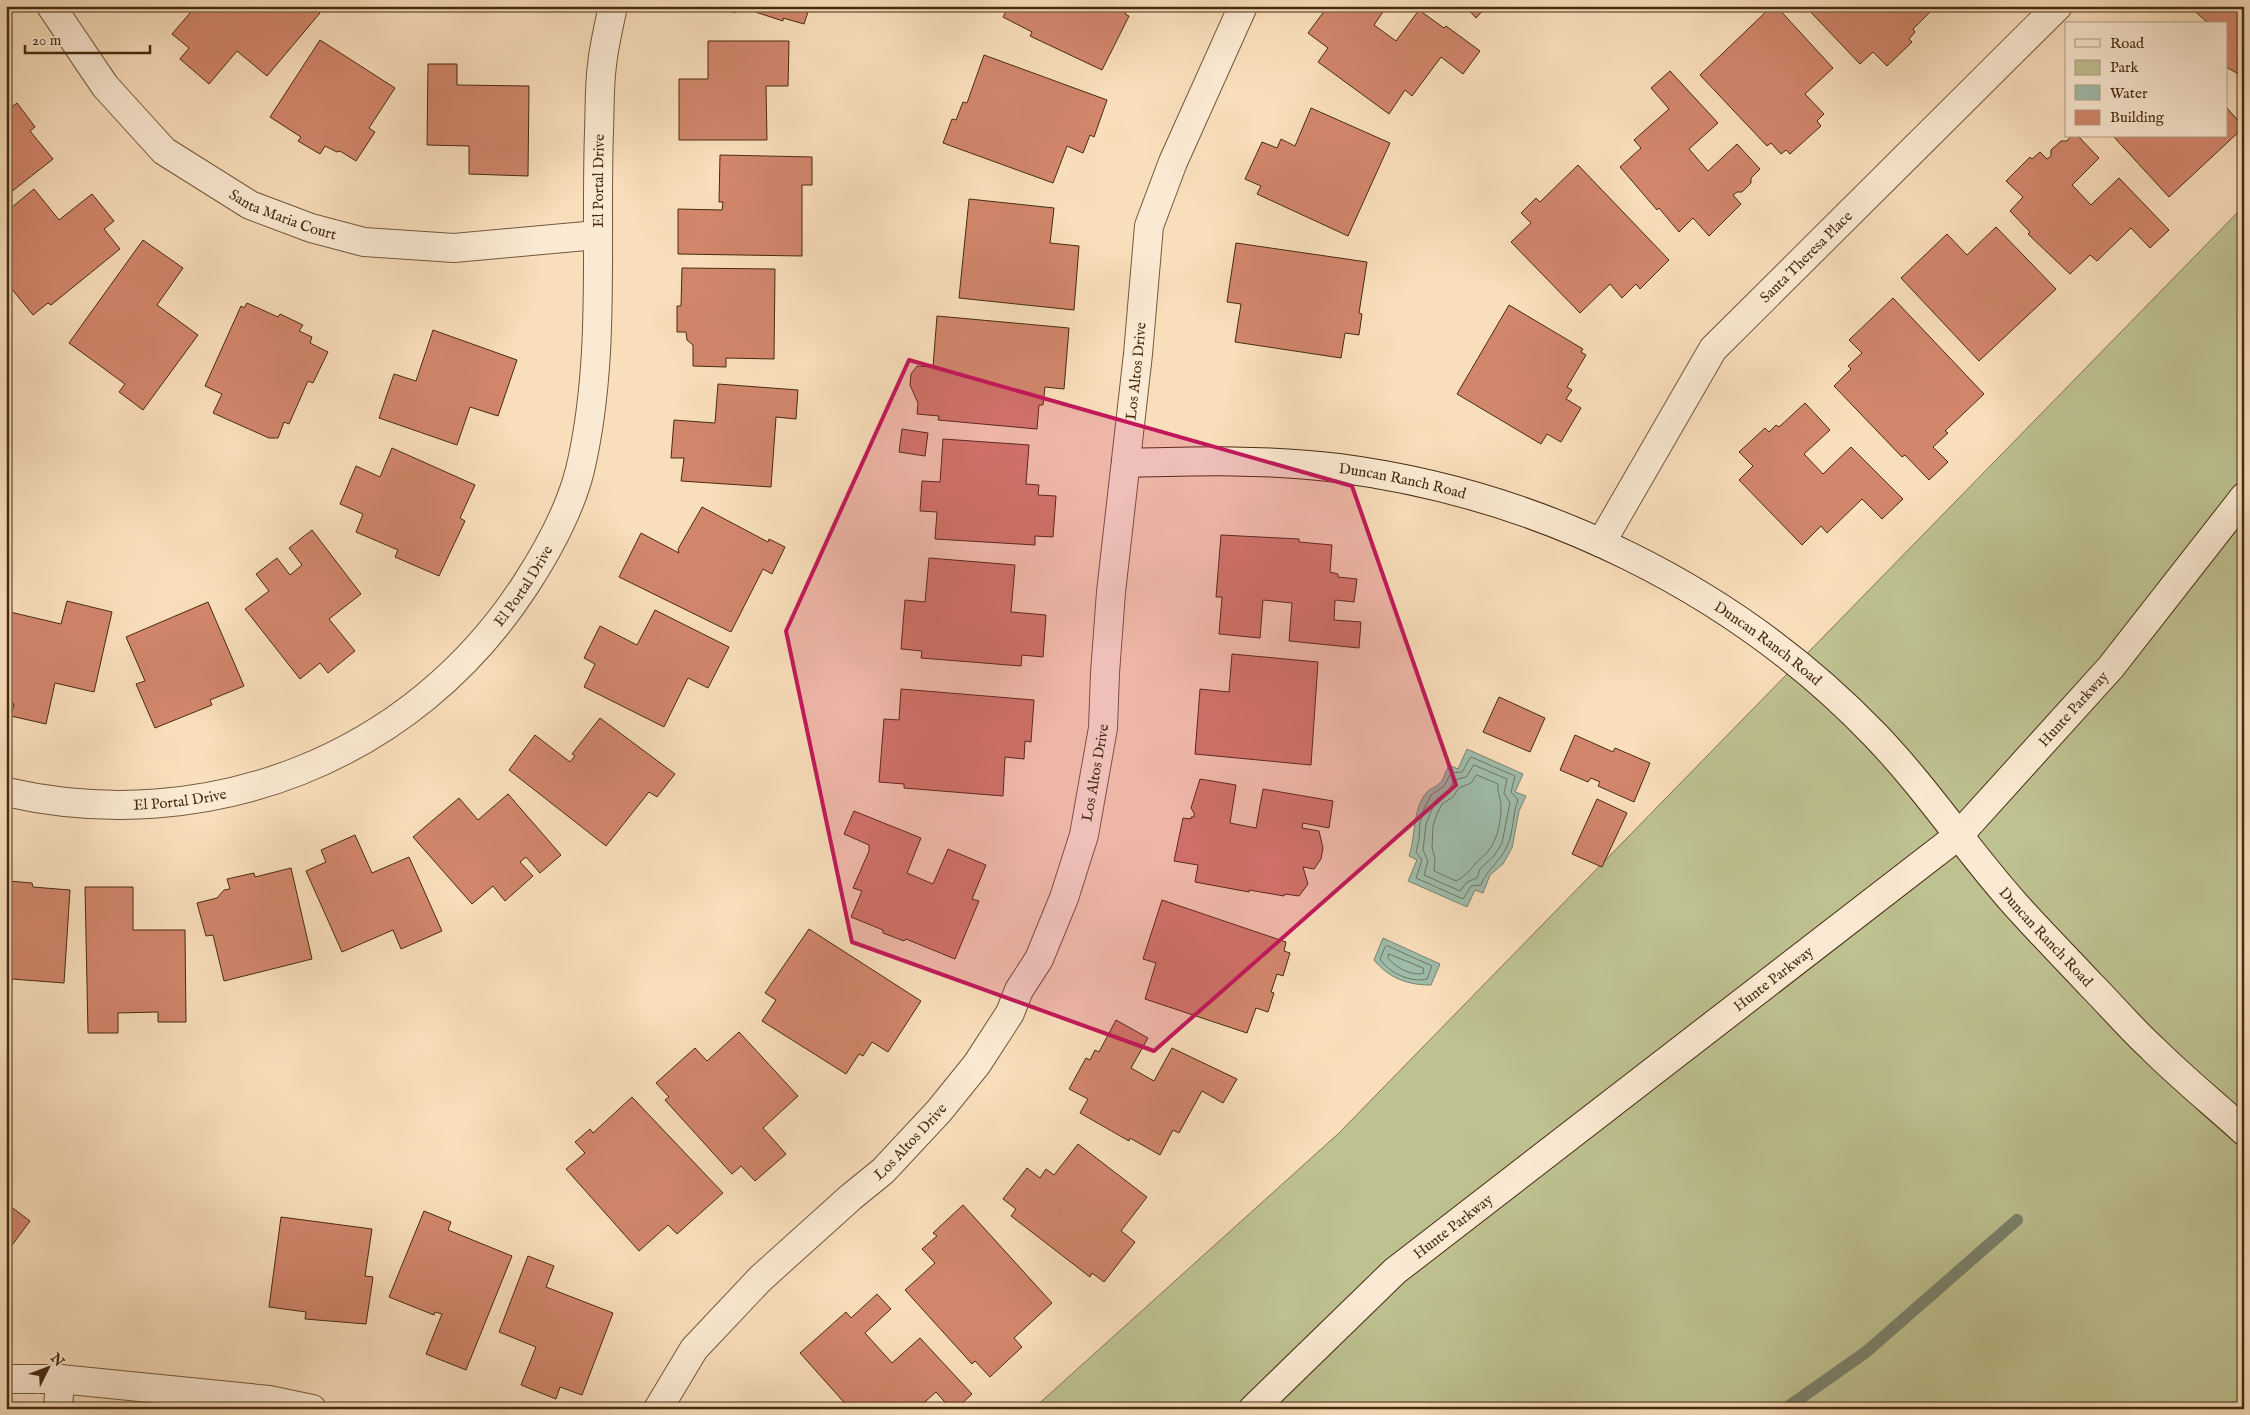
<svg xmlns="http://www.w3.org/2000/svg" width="2250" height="1415" font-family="'IM FELL English',serif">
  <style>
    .green { fill: #bec190; stroke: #827650 }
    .water { fill: #9ebcab; stroke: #7b826d }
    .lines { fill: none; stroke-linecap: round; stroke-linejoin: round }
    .shore { stroke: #72745e; stroke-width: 1 }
    .stream { stroke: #7b826d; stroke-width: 12 }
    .building { fill: #d2866c; stroke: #462b10 }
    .street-casing { stroke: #73583b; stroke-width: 30 }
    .secondary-casing { stroke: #462b10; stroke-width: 30 }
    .street { stroke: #fbead3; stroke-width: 28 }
    .secondary { stroke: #fbead3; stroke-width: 28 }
    .marked { fill: #c2185b; fill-opacity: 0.2; stroke: #c2185b; stroke-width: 4; stroke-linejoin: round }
    .labels { text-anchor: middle; stroke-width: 5; stroke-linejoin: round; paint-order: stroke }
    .street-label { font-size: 15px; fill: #462b10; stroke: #fbead3 }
  </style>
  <rect width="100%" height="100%" fill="#f9debb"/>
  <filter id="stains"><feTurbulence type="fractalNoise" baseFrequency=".004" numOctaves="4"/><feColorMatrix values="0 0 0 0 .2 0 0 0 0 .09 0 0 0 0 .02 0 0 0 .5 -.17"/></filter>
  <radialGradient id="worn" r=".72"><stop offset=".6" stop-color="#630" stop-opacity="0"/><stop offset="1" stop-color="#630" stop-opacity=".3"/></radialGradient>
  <path class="green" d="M2244,206v1203h-1211l306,-276z"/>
  <path class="water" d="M1467,749l56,25 -8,18 11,4 -7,15 -7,37 -9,16 -13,11 -7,18 -8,-3 -8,17 -59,-26 9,-21 -8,-4c7,-20 3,-47 18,-64 3,-4 10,-5 13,-9 4,-4 6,-13 9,-18l9,4z
    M1383,938l57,26 -9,21c-24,0 -42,-7 -57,-25z"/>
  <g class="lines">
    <path class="shore" d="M1471,757l44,19 -4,16 7,8c-6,15 -4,32 -11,46 -6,15 -20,23 -26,39l-10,1 -8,13 -47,-21 6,-18 -6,-8 3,-12 1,-17 4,-14 7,-14 13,-9 7,-13 11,-1z
      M1474,765l33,14 -3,14 6,10 -8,40 -8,13 -14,13 -3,9 -10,4 -7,9 -36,-16 4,-14 -5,-11 3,-26 10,-24 13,-10 5,-10 12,-3z
      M1477,775l21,9c-1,8 3,15 3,22 0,15 -3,32 -12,44 -4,6 -10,9 -14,14 -5,7 -11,13 -19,17l-22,-10 1,-13 -3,-10 1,-22 4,-12 5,-10 11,-7 6,-9 12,-5z
      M1388,946l44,20 -5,13c-16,4 -38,-6 -47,-20l5,-12z
      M1389,954l34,14 1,5c-12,4 -29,-6 -36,-15z"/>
    <path class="stream" d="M1785,1409l81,-57 151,-132"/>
  </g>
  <path class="building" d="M196,6h115l9,7 -53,63 -30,-25 -28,33 -29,-25 9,-11 -17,-14z
    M714,6h96l-6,18 -21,-6v3l-46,-15 -2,7z
    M1009,6h120l-4,8 4,2 -27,54 -72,-34 2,-4 -29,-15z
    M1328,6l3,2 2,-2h54l-13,19 22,16 23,-31 25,18 2,-2 34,25 -17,23 -22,-17 -29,39 -7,-6 -16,24 -71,-52 10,-14 -20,-15z
    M1465,6h22l-11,12z
    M1772,6h4l57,62 -28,26 19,20 -7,7 4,5 -31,28 -4,-4 -5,4 -10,-11 -4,3 -67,-71z
    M1805,6h131l-23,23 2,3 -6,7 3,3 -25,24 -14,-14 -13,12z
    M2189,6h55v71l-18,-10v-43h-20l1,-2z
    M320,40l75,48 -26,40 6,4 -19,29 -16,-10 -3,1 -12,-6 -5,8 -22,-13 3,-4 -31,-20z
    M708,41h81l-1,45h-22l1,54h-88v-61h29z
    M984,55l123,45 -13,37 -4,-2 -7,18 -16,-7 -14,37 -110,-40 9,-24 4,1 7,-18 4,1z
    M428,64h29v21l72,1 -1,90 -59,-2v-28l-42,-1z
    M1670,71l48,52 -29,26 19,22 29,-27 23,25 -9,9v5l-9,9h-5l-4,3 8,9 -32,32 -16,-18 -14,14 -20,-24 -2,2 -37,-43 21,-19 -7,-8 35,-31 -18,-21z
    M17,103l18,24 -5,4 23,28 -47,37v-91l3,4z
    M2226,107l18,20 -75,70 -56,-61h113z
    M1311,108l79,35 -42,93 -91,-42 4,-8 -16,-7 17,-37 15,6 4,-9 14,7z
    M2071,136h7l21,22 -27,27 19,20 28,-27 50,52 -19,18 -19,-20 -34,33 -7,-6 -20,19 -42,-40 2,-2 -20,-21 13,-14 -17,-16 24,-24 2,2 8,-7 7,7 4,-3v-6l10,-9h6z
    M720,155l92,2v28h-10v71l-124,-2v-45l44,1 1,-8h-4z
    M1578,165l91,95 -29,29 -4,-5 -14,14 -12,-14 -30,29 -69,-71 20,-19 -10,-10 15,-15 4,4z
    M34,189l25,31 33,-26 22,27 -10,8 16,20 -69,56 -3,-2 -15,12 -27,-33v-70z
    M969,199l85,9 -4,35 29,3 -5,64 -115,-12z
    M1996,227l60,62 -77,72 -78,-83 46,-44 20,21z
    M143,240l40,28 -26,37 41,30 -55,75 -24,-18 6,-8 -56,-41z
    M1236,243l131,19 -8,51 3,1 -3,21 -14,-2 -4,25 -106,-16 6,-38 -14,-2z
    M682,268l93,1 -1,90 -48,-1v9l-33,-1v-21l-6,-5 -1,-8h-9v-26h4z
    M1893,298l91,96 -39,37 3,2 -15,14 15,15 -19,18 -24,-25 -3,2 -68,-71 17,-17 -3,-3 14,-13 -13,-13z
    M247,303l31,14 2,-3 23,11 -4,6 13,6 -2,6 18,9 -15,31 -5,-2 -19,43 -5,-2 -6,16h-9l-56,-25 9,-19 -17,-8 36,-80 3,2z
    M1509,305l74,44 -2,3 5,3 -19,32 5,3 -6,9 15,9 -20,34 -14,-8 -6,10 -84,-50z
    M937,316l132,12 -5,61 -19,-2 -2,18h-4l-2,24 -99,-9 1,-4 -22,-2 1,-11 -8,-18 1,-11 6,-8 16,1z
    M433,330l84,30 -19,56 -28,-9 -13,38 -78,-27 15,-44 22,7z
    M718,384l80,6 -2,29 -20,-2 -5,70 -90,-6 3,-23h-13l3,-38 41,3z
    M1805,403l25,27 -26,24 19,20 28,-27 52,52 -21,20 -20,-20 -35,34 -6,-7 -19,19 -63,-65 14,-14 -14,-14 26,-24 4,4 7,-7 3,2z
    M902,429l26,4 -3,23 -26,-4z
    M943,439l86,6 -3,39 13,1 -1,10 18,1 -3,41 -18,-1v9l-100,-6 2,-27 -17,-1 2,-30 18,1z
    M392,448l83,37 -15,33 5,3 -26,55 -44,-19 3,-7 -42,-18 7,-18 -23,-10 16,-38 24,11z
    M702,507l66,35 1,-3 16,8 -13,27 -9,-5 -32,63 -112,-55 22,-44 38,20 -1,-4z
    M312,530l49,64 -32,25 26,32 -27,22 -8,-10 -20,16 -55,-70 24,-18 -13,-17 21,-16 13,17 12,-10 -13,-17z
    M1221,535l78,4v3l33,3 -2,27 8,2v3l19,2 -3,23 -19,-2 -1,20 27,2 -2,26 -70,-7 3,-38 -29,-3 -3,38 -41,-4 3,-37h-6z
    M929,558l86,7 -4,47 35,3 -3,42 -21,-2 -1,11 -100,-8 1,-7 -21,-2 4,-49 20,2z
    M67,601l45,11 -18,80 -39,-9 -9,41 -35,-8 3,-12 -8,-2v-75l4,-15 51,12z
    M208,602l36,84 -34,14 2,5 -57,23 -19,-44 9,-3 -19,-44z
    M655,610l74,37 -21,41 -20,-10 -24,49 -80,-40 11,-23 -11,-6 16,-32 37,19z
    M1232,654l86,8 -7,103 -116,-11 5,-65 29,3z
    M901,689l133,11 -3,42 -6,-1 -1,18 -19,-2 -2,39 -99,-8v-4l-25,-2 5,-63 15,1z
    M1499,697l46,21 -15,34 -47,-20z
    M600,718l75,56 -18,23 -8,-5 -43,54 -97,-76 26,-35 35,27 5,-6 -3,-2z
    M1575,735l38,17 2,-4 35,15 -16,39 -36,-16 2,-4 -9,-4 -3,4 -28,-12z
    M1200,779l36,6 -6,38 26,5 7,-39 70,12 -4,27 -26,-5 -1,5 17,3 4,17 -2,11 -7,10 -11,-2 5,17 -9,12 -14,-2 -1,2 -35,-6v2l-54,-10 3,-17 -24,-4 9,-43 8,1v-2h3v-4l-3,-5z
    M508,794l53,61 -21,18 -14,-16 -6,5 13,14 -28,25 -12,-15 -21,18 -59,-67 46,-39 19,22z
    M1597,799l30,14 -25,54 -30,-13z
    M854,811l67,27 -14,35 26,11 15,-35 38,16 -14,34 7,2 -24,58 -49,-20 -2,2 -21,-8v-3l-32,-13 11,-26 -9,-3 16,-37v-6l-25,-11z
    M355,835l17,38 37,-16 33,74 -41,18 -8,-19 -51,22 -36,-81 20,-9 -5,-12z
    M291,868l21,91 -88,22 -11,-46 -7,1 -9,-33 20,-5 7,-8 6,-1 -3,-10 27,-6 1,4z
    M9,881l23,2 1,4 37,3 -6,93 -52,-4 -1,19 -4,1 -1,-110h2z
    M85,887h48v43h52l1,92h-28v-10l-40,1v20h-30z
    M1162,900l124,42 -2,9 6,2 -7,23 -6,-2 -6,18 3,1 -6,19 -12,-4 -9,25 -102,-34 11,-36 -13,-4z
    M809,929l112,72 -33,51 -16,-10 -9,14 -4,-2 -13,20 -84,-53 14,-21 -11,-7z
    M1116,1020l32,18 -17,30 23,13 18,-33 65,31 -14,24 -21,-12 -23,42 -6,-3 -13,25 -30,-17 -1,3 -49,-28 8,-14 -19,-10 17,-31 4,2 5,-10 4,2z
    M739,1032l59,64 -35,32 23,26 -31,27 -14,-15 -9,8 -67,-74 4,-3 -13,-14 39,-35 12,13z
    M632,1097l91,96 -46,41 -9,-9 -29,26 -73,-82 19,-16 -10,-11 15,-13 3,4z
    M1078,1144l69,53 -26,34 14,11 -31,40 -12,-9 -2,4 -79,-61 5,-7 -13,-10 24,-31 13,10 6,-9 8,6z
    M6,1203l24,18 -24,32z
    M963,1205l89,98 -38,35 8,9 -32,30 -15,-16 -3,3 -67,-74 30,-27 -13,-14 15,-13 -4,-3z
    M424,1211l27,11 -3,8 64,26 -46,114 -40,-16 16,-40 -7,-2 -1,3 -45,-18z
    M281,1217l91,12 -7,47 8,1 -7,47 -61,-5 1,-7 -37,-5z
    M528,1256l26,10 -8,21 67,26 -31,82 -22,-8 -4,12 -35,-14 15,-38 -37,-15z
    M877,1294l14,15 -26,24 27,30 28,-25 52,56 -16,15h-5l-15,-17 -19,17h-67l-50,-56 46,-41 5,6z
    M797,1403l7,6h-12z"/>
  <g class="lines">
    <defs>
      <g id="street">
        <path id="s1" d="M51,6l54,80 59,65 86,54 61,23 53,14 90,6 143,-13"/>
        <path id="s2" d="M1601,543l112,-194 345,-343"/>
        <path id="s3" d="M6,792c202,46 407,-33 520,-208 22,-34 44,-74 54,-114 26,-110 15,-226 19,-339 1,-22 0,-44 3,-66 2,-20 7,-39 11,-59"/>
        <path d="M6,1379h54l209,21 43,9"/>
        <path d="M58,1409l2,-30"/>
        <path id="s4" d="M658,1409l36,-60 66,-70 91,-82 32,-26 56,-60 38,-47 33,-51 9,-23 20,-31 25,-61 20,-63 19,-107 2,-55 6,-81 27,-238 11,-128 24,-64 70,-156"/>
      </g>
      <g id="secondary">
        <path id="s5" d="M1126,463c71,-2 141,-4 212,5 201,26 396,120 537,267 51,53 91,114 140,169 24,27 50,53 75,80 21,21 40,44 62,64 29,29 61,55 92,83"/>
        <path id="s6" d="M1253,1409l142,-138 564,-436 152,-168 133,-170"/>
      </g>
    </defs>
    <use href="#street" class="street-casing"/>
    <use href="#secondary" class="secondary-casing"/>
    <use href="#street" class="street"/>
    <use href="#secondary" class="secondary"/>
  </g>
  <path class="marked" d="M909,360l443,126 104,299 -302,266 -302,-109 -66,-311z"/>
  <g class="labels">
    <g class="street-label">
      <text dy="5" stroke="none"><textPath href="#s3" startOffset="1014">El Portal Drive</textPath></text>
      <text dy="5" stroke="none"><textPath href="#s1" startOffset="320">Santa Maria Court</textPath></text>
      <text dy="5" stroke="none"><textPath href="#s2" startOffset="355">Santa Theresa Place</textPath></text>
      <text dy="5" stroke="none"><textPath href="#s4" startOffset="1194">Los Altos Drive</textPath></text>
      <text dy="5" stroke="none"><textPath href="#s5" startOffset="278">Duncan Ranch Road</textPath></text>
      <text dy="5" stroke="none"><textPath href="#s3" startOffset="594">El Portal Drive</textPath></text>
      <text dy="5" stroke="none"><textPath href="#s5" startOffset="682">Duncan Ranch Road</textPath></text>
      <text dy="5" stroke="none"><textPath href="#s6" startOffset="1081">Hunte Parkway</textPath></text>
      <text dy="5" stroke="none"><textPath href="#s4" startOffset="790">Los Altos Drive</textPath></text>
      <text dy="5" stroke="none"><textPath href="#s3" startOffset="175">El Portal Drive</textPath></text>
      <text dy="5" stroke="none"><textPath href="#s5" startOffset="1088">Duncan Ranch Road</textPath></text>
      <text dy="5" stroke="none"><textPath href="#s6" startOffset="676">Hunte Parkway</textPath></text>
      <text dy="5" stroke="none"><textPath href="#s4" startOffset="370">Los Altos Drive</textPath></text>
      <text dy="5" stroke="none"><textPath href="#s6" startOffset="271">Hunte Parkway</textPath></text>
    </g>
  </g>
  <rect width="2250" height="1415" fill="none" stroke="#f9debb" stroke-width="25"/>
  <rect x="8" y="8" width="2235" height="1400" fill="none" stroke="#462b10" stroke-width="2.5"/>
  <rect x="12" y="12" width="2225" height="1390" fill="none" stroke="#462b10"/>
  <rect x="2065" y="22" width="162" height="115" fill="#fbead3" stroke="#b39e85"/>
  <rect x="2075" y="39" width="25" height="8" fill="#fbead3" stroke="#b39e85"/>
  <text x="2110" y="48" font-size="15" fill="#462b10">Road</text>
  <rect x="2075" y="60" width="25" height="15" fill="#bec190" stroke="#b39e85"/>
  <text x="2110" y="72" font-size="15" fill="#462b10">Park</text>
  <rect x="2075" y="85" width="25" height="15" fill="#9ebcab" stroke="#b39e85"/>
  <text x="2110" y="98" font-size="15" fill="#462b10">Water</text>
  <rect x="2075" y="110" width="25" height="15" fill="#d2866c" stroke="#b39e85"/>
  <text x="2110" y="122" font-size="15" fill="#462b10">Building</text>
  <g transform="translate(48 1368) rotate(48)" stroke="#fbead3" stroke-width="4" paint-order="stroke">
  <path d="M0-4L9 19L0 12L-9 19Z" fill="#462b10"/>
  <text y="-8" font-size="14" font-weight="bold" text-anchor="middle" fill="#462b10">N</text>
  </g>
  <path d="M25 45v8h125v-8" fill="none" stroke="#462b10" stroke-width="2.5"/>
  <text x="32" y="45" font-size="15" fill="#462b10" stroke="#fbead3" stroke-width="4" paint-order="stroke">20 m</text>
  <rect width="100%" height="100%" filter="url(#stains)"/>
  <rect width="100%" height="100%" fill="url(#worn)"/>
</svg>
